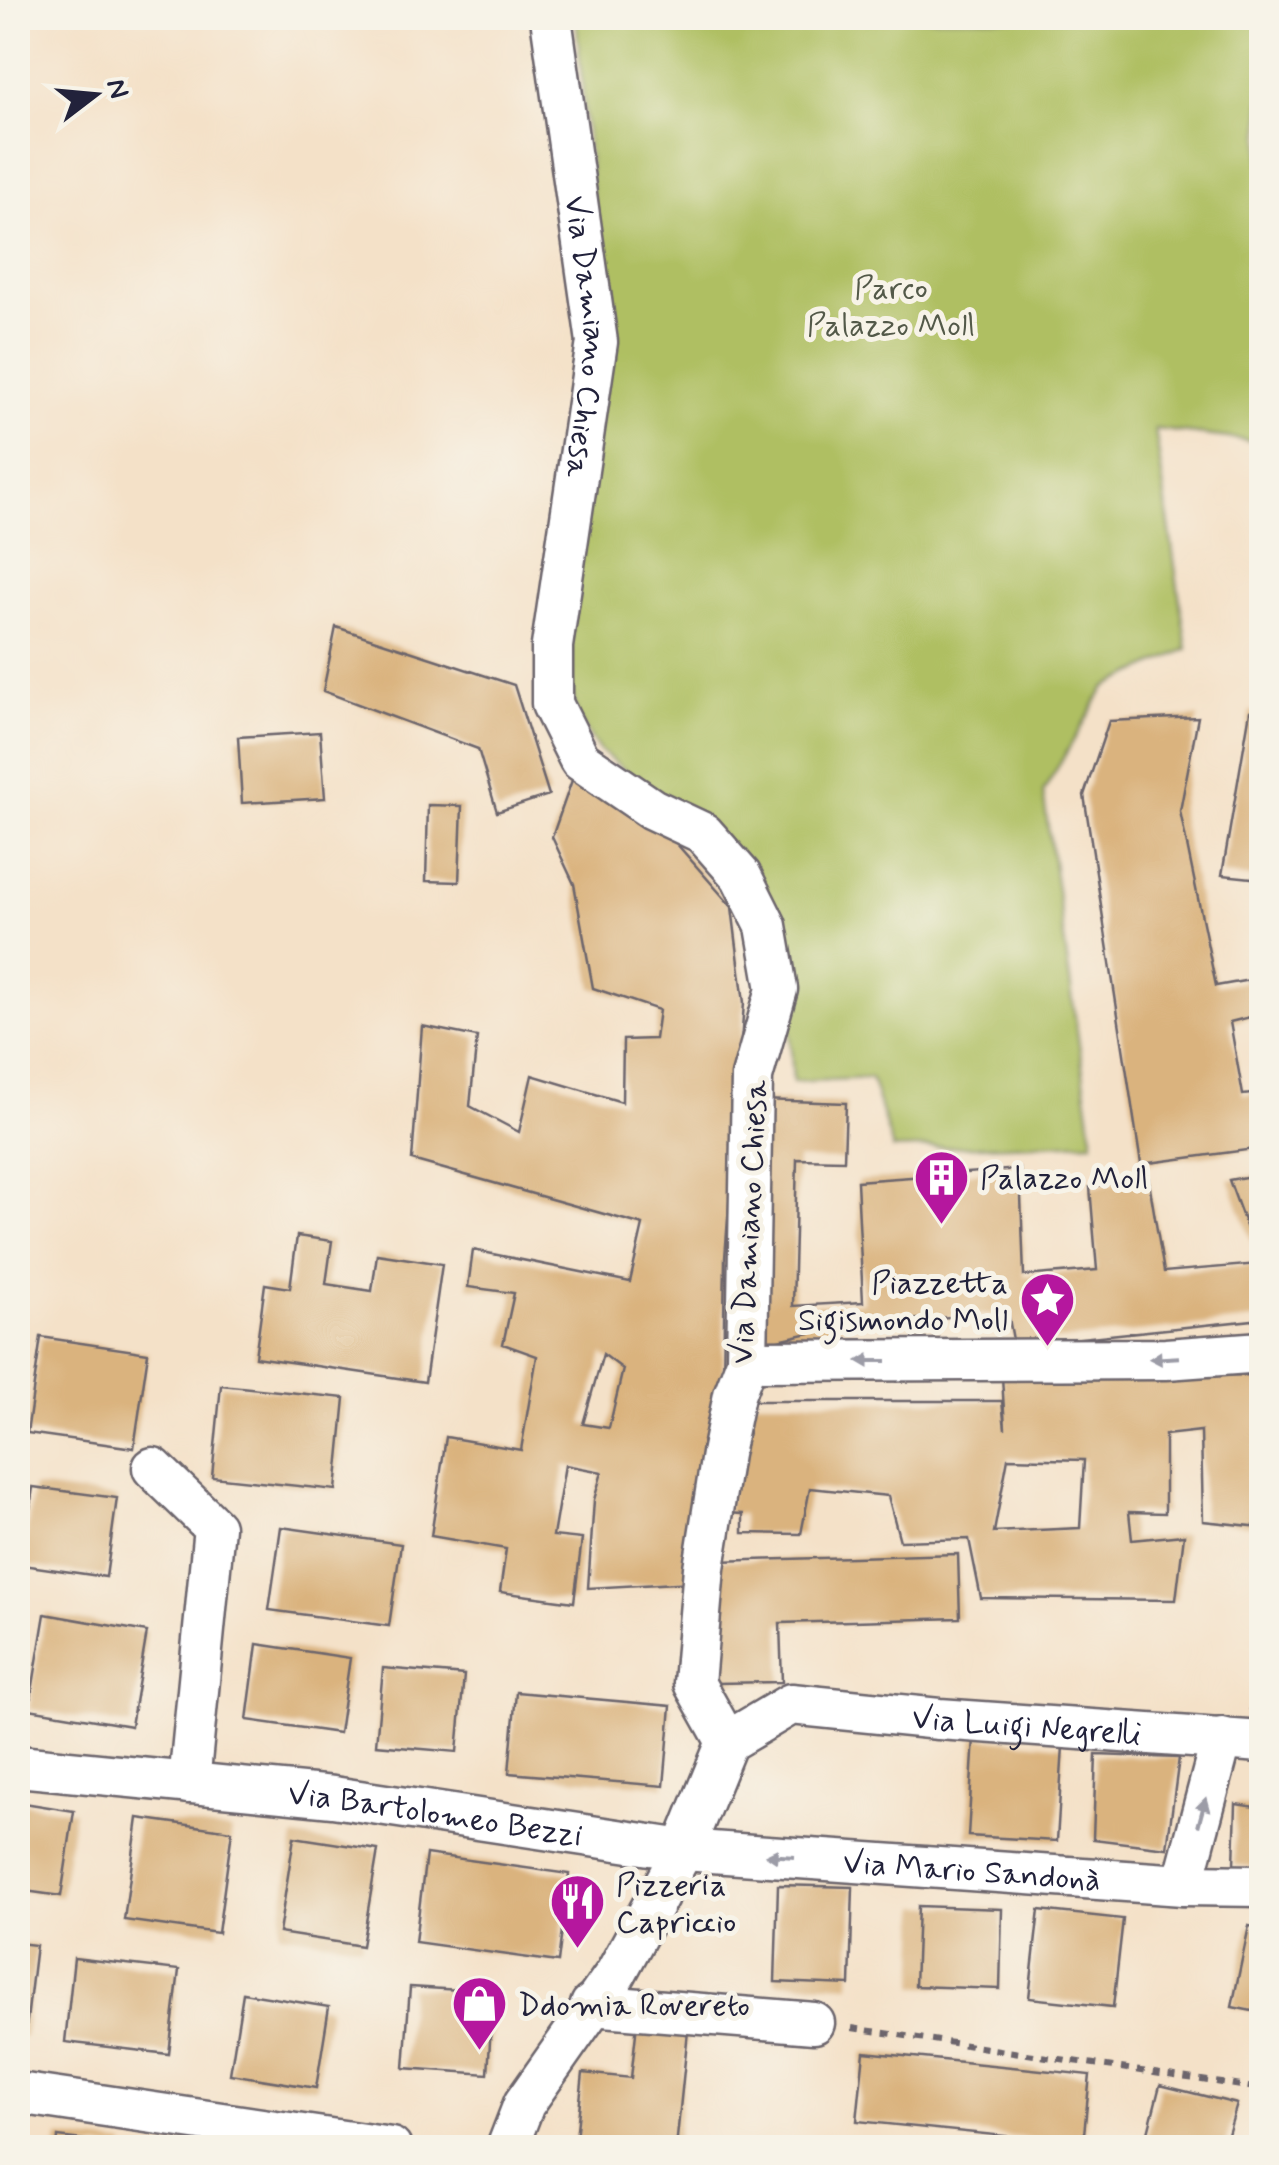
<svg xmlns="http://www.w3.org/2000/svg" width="1279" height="2165" font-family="Mynerve,sans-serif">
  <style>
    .green { fill: #afbf62; stroke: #68704e; stroke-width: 2.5 }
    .building { fill: #dab37e; fill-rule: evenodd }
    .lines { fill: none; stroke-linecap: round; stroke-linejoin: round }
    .street-casing { stroke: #6c656c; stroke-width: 45 }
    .path { stroke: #6c656c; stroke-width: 6; stroke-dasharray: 8 8; stroke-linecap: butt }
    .street { stroke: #fff; stroke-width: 40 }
    .oneway { fill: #9c9ca7 }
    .labels { text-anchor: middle; stroke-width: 10; stroke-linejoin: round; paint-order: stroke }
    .park-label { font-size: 32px; fill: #535949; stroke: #f7f3e8 }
    .street-label { font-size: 32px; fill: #22223b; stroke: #f7f3e8 }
    .poi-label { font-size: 32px; fill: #22223b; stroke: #f7f3e8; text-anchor: start }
  </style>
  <rect width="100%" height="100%" fill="#f7f3e8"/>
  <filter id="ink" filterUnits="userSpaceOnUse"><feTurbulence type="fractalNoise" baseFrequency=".01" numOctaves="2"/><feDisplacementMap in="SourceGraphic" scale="20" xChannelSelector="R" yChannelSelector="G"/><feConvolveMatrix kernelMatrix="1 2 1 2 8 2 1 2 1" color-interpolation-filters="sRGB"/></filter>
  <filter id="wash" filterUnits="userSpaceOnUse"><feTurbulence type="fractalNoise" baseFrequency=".0048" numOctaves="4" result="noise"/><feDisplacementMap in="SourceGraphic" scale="40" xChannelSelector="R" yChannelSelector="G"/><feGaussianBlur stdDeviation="2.25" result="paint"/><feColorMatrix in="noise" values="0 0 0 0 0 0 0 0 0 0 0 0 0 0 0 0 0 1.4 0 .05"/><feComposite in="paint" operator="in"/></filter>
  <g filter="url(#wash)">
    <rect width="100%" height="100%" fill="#f4e1c8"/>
    <path class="green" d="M576,18h685v424l-106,-13 32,220 -82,38 -62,105 50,350 -200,7 -22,-71 -78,4 -8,-130 -125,-154 -61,-48 -20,-30 -11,-43 33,-383z"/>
    <g id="blocks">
      <path class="building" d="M336,627l178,58 35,110 -52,17 -19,-63 -155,-58z
        M1250,711l12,3v165l-40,-4z
        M1198,717l-18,94 36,175 34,-6 8,35 -28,7 13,73 19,-2v55l-121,16 -57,-369 25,-74z
        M320,732l5,66 -83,5 -4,-66z
        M578,763l90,71 64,73 12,96 -19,255 -2,121 -29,203 -106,6 6,-88 8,-28 -37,-7 -12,71 29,3 -8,63 -74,-10 6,-43 -75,-13 15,-99 75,13 16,-94 -34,-12 11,-51 -46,-6 5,-37 157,32 13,-57 -231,-65 10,-134 55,11 -7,69 49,26 13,-57 90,27 1,-62 32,-1 4,-29 -66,-22 -19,-104 -22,-47zM603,1354l20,15 -14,59 -26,-4z
        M428,805l34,1 -3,76 -33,-1z
        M761,1100l85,3 -2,57 -47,-1 -4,147 70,-4 -6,-121 163,-12 4,107 73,-6 -7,-83 58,-11 16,96 96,-8 -31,-84 33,-6v145l-248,26 -6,-32 -159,11 -97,22z
        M297,1236l35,5 -6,43 46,7 5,-37 65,10 -17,118 -170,-25 10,-73 25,4z
        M41,1337l107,16 -14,95 -107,-15z
        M1262,1375v152l-59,-6 -2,-90 -36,4v78l-36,-1 3,28 52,-5 -8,65 -195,-2 -12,-59 -69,2 -12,-45 -78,-8 -9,46 -58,-1v-19l-16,-1 21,-112h254l3,28 -3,-53zM1008,1458l76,2 -4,68 -86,4z
        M221,1385l124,13 -9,92 -124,-13z
        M33,1487l84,11 -11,79 -84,-12z
        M281,1527l120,17 -12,82 -120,-16z
        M958,1554l2,64 -180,5 2,59 -67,1 3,-122z
        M45,1614l102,18 -16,94 -102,-17z
        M257,1644l93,14 -11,75 -92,-13z
        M383,1668l81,7 -7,77 -81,-7z
        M1261,1677l1,34 -12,-2z
        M516,1692l155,14 -7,80 -155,-13z
        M974,1737l89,9 -6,95 -89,-5z
        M1096,1755l83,3 -12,90 -74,-9z
        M18,1802l56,9 -13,85 -43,-6z
        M1236,1804l26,4 -1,60 -27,-3z
        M138,1818l94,13 -14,102 -94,-13z
        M294,1837l84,13 -16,96 -83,-13z
        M426,1854l143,20 -11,88 -143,-20z
        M778,1885l75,2 -3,98 -75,-3z
        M918,1906l84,3 -2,80 -85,-3z
        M1039,1910l84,9 -10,88 -84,-9z
        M1249,1926l13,2v85l-30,-6z
        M18,1943l18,2 -11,92 -7,-1z
        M74,1958l105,12 -10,84 -104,-12z
        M410,1987l83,5 -5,82 -84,-6z
        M243,1993l86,14 -13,81 -86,-14z
        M638,2015l51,6 -13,127h-101l8,-75 48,5z
        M864,2052l226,23 -7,69 -226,-23z
        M1160,2085l77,19 -13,44h-80z
        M58,2137l67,8v3h-68z"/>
    </g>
  </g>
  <g filter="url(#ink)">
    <use href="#blocks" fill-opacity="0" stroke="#6c656c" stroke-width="2.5"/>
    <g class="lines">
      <defs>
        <g id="street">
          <path id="s1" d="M551,18l46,324 -45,304v58l28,56 72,49 51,24 38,43 25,50 11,63 -25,88 -5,284 -13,34 -12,59 -18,114 -10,115 33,59"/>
          <path d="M747,1361l419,-2 96,-7"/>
          <path d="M153,1468l61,59 -25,256"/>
          <path id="s2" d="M18,1766l315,31 350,53 500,35 79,1"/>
          <path d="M1183,1885l39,-147"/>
          <path d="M591,2005l223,18"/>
          <path d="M18,2093l373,55"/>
          <path id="s3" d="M507,2148l17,-44 92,-131 67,-123 44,-108 64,-38 148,15 323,23"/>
        </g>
      </defs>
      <use href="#street" class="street-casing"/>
      <path class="path" d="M852,2028l410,61"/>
      <use href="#street" class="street"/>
    </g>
    <defs><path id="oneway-solid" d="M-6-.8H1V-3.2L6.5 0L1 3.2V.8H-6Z" transform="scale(2.5)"/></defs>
    <g class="oneway">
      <use href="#oneway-solid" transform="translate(1164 1358) rotate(177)"/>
      <use href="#oneway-solid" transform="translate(872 1361) rotate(-180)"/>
      <use href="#oneway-solid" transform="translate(1202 1812) rotate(-75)"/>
      <use href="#oneway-solid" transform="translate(780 1856) rotate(-176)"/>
    </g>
  </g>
  <defs>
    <symbol id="building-pin" viewBox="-11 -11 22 30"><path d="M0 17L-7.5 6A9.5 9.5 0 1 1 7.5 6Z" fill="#b5179e" stroke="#f7f3e8"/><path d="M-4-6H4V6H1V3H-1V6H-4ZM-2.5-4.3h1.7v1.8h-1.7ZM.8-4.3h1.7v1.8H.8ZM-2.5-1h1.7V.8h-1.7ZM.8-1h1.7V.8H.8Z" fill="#fff"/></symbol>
    <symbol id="sight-pin" viewBox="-11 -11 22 30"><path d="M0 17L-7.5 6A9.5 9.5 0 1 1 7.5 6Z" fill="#b5179e" stroke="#f7f3e8"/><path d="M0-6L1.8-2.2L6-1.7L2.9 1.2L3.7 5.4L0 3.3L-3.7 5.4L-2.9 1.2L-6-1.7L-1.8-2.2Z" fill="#fff"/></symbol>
    <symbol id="restaurant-pin" viewBox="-11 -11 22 30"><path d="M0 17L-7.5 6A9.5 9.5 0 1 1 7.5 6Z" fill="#b5179e" stroke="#f7f3e8"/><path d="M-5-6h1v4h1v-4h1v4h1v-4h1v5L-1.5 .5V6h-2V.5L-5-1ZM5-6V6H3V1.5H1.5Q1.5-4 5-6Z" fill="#fff"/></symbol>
    <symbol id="shop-pin" viewBox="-11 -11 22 30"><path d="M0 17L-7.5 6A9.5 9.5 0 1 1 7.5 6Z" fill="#b5179e" stroke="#f7f3e8"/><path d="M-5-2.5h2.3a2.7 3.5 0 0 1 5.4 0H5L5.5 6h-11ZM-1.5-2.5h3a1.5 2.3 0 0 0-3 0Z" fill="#fff"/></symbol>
  </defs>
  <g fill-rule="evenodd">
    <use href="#building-pin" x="910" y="1146" width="63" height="86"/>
    <use href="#sight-pin" x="1016" y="1268" width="63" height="86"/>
    <use href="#restaurant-pin" x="546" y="1870" width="63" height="86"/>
    <use href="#shop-pin" x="448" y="1972" width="63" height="86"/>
  </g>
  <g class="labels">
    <g class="park-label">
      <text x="891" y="298">Parco<tspan x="891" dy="37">Palazzo Moll</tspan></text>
    </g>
    <g class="street-label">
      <text dy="11" stroke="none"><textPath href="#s1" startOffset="322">Via Damiano Chiesa</textPath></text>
      <text transform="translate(748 1222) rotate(-87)" y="11">Via Damiano Chiesa</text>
      <text dy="11" stroke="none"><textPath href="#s3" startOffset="775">Via Luigi Negrelli</textPath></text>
      <text dy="11" stroke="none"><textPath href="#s2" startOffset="420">Via Bartolomeo Bezzi</textPath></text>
      <text dy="11" stroke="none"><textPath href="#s2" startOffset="960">Via Mario Sandonà</textPath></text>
    </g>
    <g class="poi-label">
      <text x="980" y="1188">Palazzo Moll</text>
      <text x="1008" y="1293" text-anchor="end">Piazzetta<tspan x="1008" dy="37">Sigismondo Moll</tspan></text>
      <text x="616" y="1895">Pizzeria<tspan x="616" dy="37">Capriccio</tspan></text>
      <text x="518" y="2015">Ddomia Rovereto</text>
    </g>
  </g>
  <rect width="1279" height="2165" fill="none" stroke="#f7f3e8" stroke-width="60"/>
  <g transform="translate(95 95) rotate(74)" stroke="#f7f3e8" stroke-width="8" paint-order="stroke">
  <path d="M0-8L18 38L0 25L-18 38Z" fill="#22223b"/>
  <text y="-15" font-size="28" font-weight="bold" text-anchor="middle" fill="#22223b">N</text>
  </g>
</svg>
